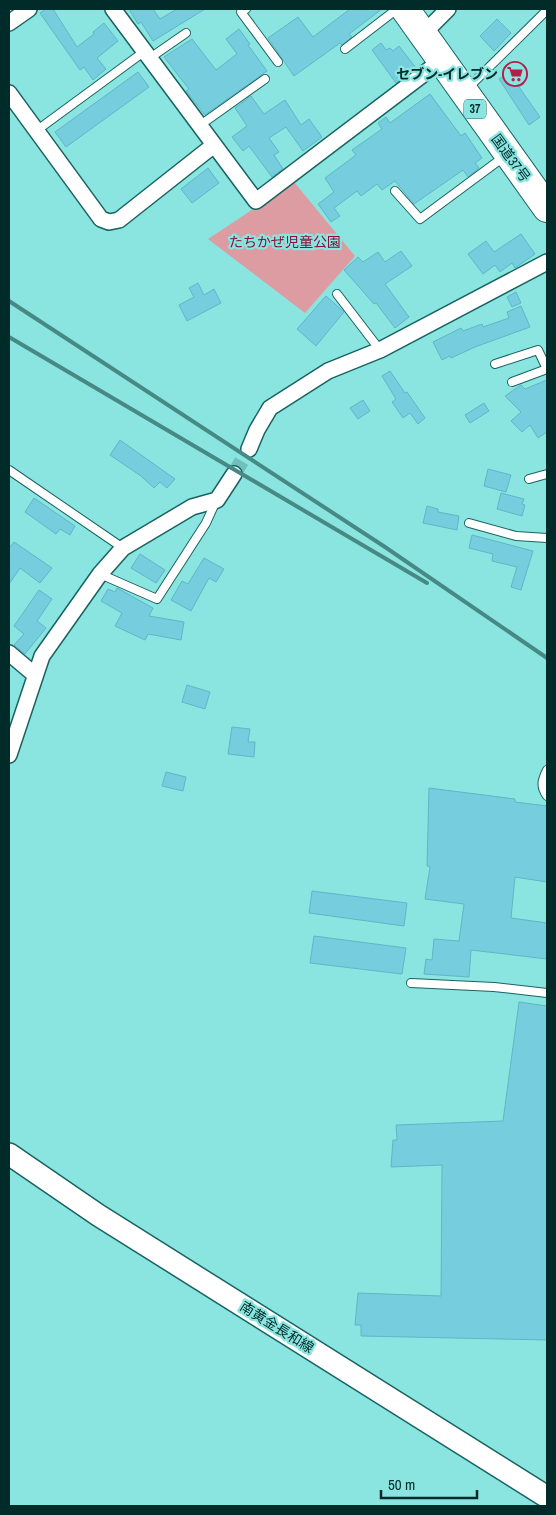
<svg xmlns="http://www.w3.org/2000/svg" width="556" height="1515" font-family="'Archivo Narrow','Noto Sans JP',sans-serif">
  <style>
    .green { fill: #dd9ba2 }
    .building { fill: #75cdde; stroke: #5eb7c7 }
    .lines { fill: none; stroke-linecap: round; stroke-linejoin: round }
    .street-tunnel { stroke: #6fc0bb; stroke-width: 15; stroke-dasharray: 15 8; stroke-linecap: butt }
    .lane-casing { stroke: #186361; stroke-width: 10 }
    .street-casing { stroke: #186361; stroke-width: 18 }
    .secondary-casing { stroke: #186361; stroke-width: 24 }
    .highway-casing { stroke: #186361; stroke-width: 30 }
    .lane { stroke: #fff; stroke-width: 8 }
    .street { stroke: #fff; stroke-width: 15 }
    .secondary { stroke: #fff; stroke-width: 21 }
    .highway { stroke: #fff; stroke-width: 28 }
    .rail { stroke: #468985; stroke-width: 4 }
    .labels { text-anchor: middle; stroke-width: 4.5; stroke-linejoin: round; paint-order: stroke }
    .shield { fill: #8ae5e0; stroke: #2a6360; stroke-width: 1 }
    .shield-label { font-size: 12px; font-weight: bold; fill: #012b29 }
    .poi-label { font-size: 14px; font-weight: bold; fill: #012b29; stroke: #8ae5e0; text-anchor: end }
    .street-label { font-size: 14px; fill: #012b29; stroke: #8ae5e0 }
    .park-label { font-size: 14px; fill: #890f34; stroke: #8ae5e0 }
  </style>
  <rect width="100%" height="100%" fill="#8ae5e0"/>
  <path class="green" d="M294,182l61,74 -50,57 -97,-74z"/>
  <path class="building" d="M46,9h7l24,38 17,-13 -1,-2 11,-9 14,18 -21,17 9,11 -13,11 -9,-13 -4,3 -40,-57z
    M129,9h24l7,10 17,-10h28l-52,32 -12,-19 -3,2z
    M350,9h32l-33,25 3,3 -10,8 -2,-2 -46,33 -26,-38 30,-21 15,20z
    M497,19l14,14 -17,18 -14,-15z
    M239,29l11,15 -2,1 19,26 -62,44 -19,-24 3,-2 -25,-32 28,-18 24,31 21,-16 -11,-15z
    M381,43l5,7 4,-2 3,3 6,-5 17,22 -20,15 -24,-33z
    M513,69l11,15 -5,3 21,30 -11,8 -30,-46z
    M138,72l11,15 -83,60 -11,-15z
    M430,94l31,42 4,-3 17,25 -7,5 4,5 -11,9 -5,-7 -49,34 -19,-23 -13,9 -5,-6 -16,12 -4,-5 -23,17 6,8 -9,6 -13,-18 16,-12 -9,-14 31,-23 -4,-5 30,-21 -4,-6 8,-6 4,6z
    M251,96l13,18 21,-14 16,25 8,-6 13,18 -19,14 -17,-24 -17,11 10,14 -5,3 9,14 -11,8 -23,-31 -6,5 -11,-14 15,-11 -12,-18z
    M208,168l11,15 -27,20 -11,-14z
    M521,234l14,20 -20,14 -3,-5 -12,9 -5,-7 -12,9 -15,-20 18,-13 8,11z
    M401,251l11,15 -27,18 24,33 -14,11 -19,-25 -2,1 -30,-34 14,-13 5,5 15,-10 7,10z
    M198,283l6,12 10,-6 7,14 -34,18 -8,-16 15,-8 -5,-9z
    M516,292l5,11 -9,4 -5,-10z
    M326,296l18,16 -28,34 -19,-17z
    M521,306l9,21 -55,20 -24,11 -1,-2 -8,4 -9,-18 28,-14 2,3 19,-7 1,3 26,-9 -2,-6z
    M390,371l15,22 2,-1 18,26 -7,6 -8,-11 -7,5 -11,-16 4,-3 -14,-23z
    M547,380v52l-9,6 -8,-13 -8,7 -11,-11 10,-9 -16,-16 16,-11 4,4z
    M363,400l7,11 -12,8 -8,-11z
    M484,403l5,8 -19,12 -5,-8z
    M120,440l55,39 -8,9 -7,-6 -6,6 -13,-12 -31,-21z
    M488,469l23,6 -5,17 -22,-6z
    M501,493l23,6 -2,5 3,1 -3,11 -25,-7z
    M34,498l41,28 -5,9 -10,-6 -4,5 -31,-22z
    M427,506l11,3v3l21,4 -2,14 -34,-7z
    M472,535l61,16 -12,39 -10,-3 6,-20 -25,-6 1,-7 -24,-6z
    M14,542l38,26 -12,15 -20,-15 -11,16v-36z
    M140,554l25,16 -9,13 -25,-15z
    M204,558l20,11 -8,13 -7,-4 -18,33 -20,-11 11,-19 6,3z
    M117,588l36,20 -4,8 35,6 -3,18 -33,-6 -3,6 -30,-14 7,-13 -21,-12 7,-12 7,3z
    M39,590l13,9 -15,22 9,7 -21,26 -11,-9 10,-11 -10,-8z
    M187,685l23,7 -5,17 -23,-7z
    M232,727l18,2 -2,13h7l-1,15 -26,-3z
    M166,772l20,5 -3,14 -21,-5z
    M429,788l86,11v3l32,4v76l-32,-5 -4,41 36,5v36l-76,-9 -2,27 -45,-3 2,-15 6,1 2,-21 25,2 5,-37 -39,-5 5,-32 -3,-1z
    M312,891l95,12 -3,23 -95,-13z
    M314,936l92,12 -4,26 -92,-11z
    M519,1002l28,4v334l-186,-4v-11h-6l3,-32 83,3 1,-131 -51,2 2,-27h4l-1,-15 107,-4z"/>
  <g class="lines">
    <path class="street-tunnel" d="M234,474l15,-25"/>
    <defs>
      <path id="lane" d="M246,9l-5,3 37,50
        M345,49l52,-40
        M150,58l36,-25
        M467,89l80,-79
        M199,126l66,-47
        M36,131l109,-80
        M395,191l25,28 85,-63
        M337,294l43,56
        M495,364l43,-14 9,19 -35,13
        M9,470l114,78
        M529,479l18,-5
        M469,523l47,13 31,2
        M100,574l57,25 49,-76 10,-22
        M547,770c-5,10 -7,16 0,26
        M411,983l83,4 53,6"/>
      <path id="street" d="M113,9l143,192 186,-141
        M9,23l20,-14
        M423,34l25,-25
        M9,93l92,126 8,3 10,-2 95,-75
        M249,449l8,-19 13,-22 58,-37 52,-21 167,-88
        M9,653l26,22
        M9,755l33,-99 58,-82 23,-26 69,-41 25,-7 17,-26"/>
      <path id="secondary" d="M9,1154l89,61 449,282"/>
      <path id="highway" d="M405,9l142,199"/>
    </defs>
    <use href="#lane" class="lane-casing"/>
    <use href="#street" class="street-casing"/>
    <use href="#secondary" class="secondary-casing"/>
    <use href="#highway" class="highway-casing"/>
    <use href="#lane" class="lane"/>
    <use href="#street" class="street"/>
    <use href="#secondary" class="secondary"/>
    <use href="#highway" class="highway"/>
    <path class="rail" d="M9,301l376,246 162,111
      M9,337l418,246"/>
  </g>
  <defs>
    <symbol id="supermarket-ring" viewBox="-11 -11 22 22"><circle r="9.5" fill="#8ae5e0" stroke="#b22049" stroke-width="1.5"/><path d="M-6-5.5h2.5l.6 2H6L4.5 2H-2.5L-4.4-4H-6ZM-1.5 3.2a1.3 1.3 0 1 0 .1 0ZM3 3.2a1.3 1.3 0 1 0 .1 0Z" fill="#b22049"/></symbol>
  </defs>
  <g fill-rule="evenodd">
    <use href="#supermarket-ring" x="501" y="60" width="28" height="28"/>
  </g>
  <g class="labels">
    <rect class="shield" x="464" y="99.5" width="22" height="19" rx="4"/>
    <g class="shield-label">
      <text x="475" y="113">37</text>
    </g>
    <g class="poi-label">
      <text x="498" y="79">セブン-イレブン</text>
    </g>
    <g class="street-label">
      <text transform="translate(511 158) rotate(54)" y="5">国道37号</text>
      <text transform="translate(277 1327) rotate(32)" y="5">南黄金長和線</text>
    </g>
    <g class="park-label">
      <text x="285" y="247">たちかぜ児童公園</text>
    </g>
  </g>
  <rect width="556" height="1515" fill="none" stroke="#012b29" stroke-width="20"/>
  <path d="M381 1490v8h96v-8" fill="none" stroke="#012b29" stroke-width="2.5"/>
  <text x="388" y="1490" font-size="15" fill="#012b29" stroke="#8ae5e0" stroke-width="4" paint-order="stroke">50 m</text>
</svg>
